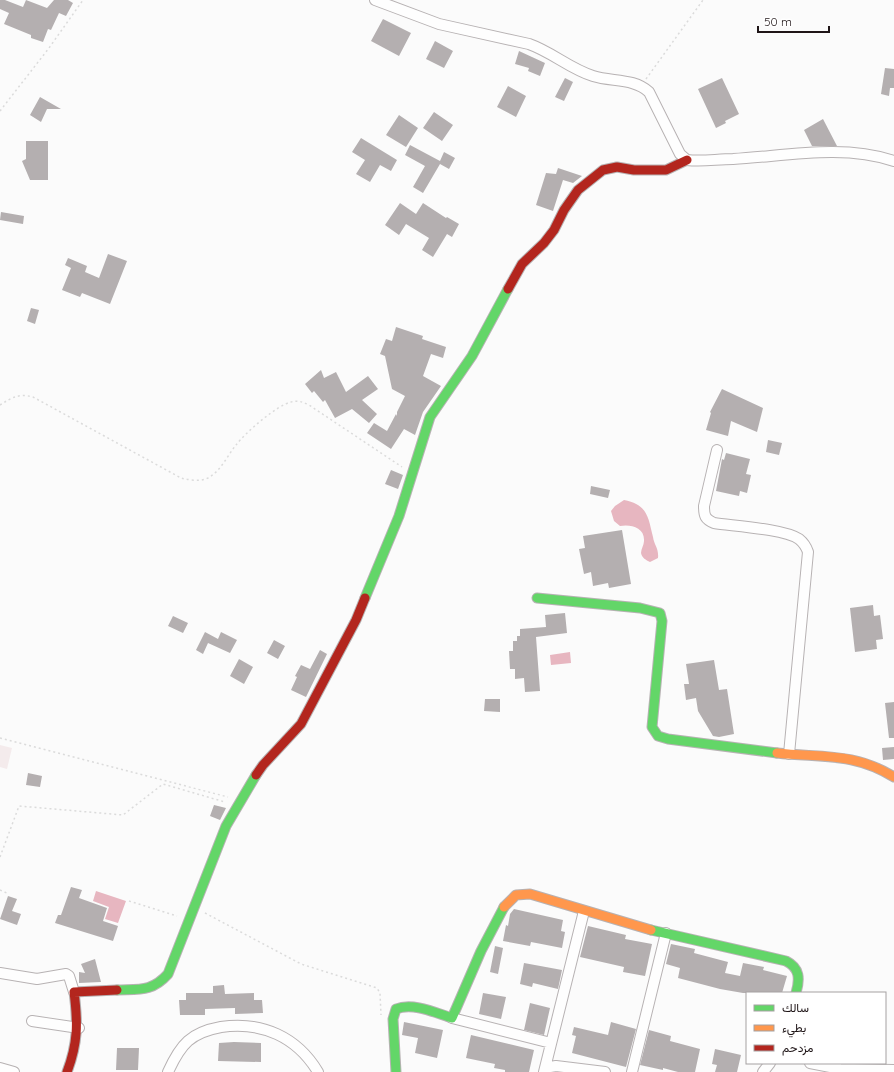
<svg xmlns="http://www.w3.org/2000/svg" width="894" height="1072" font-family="Quicksand,Vazirmatn,sans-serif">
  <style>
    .built { fill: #f4ebec }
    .water { fill: #e7b6c0 }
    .building { fill: #b4afb0 }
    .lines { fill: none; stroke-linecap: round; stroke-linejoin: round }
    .street-casing { stroke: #b7b2b3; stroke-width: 12 }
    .fast-casing { stroke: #b7b2b3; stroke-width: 11 }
    .slow-casing { stroke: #b7b2b3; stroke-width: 11 }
    .jam-casing { stroke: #b7b2b3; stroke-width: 11 }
    .path { stroke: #dbdbdb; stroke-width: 1.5; stroke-dasharray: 2 3; stroke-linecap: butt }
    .street { stroke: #fefefe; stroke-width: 10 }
    .fast { stroke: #63d668; stroke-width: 9 }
    .slow { stroke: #ff974d; stroke-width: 9 }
    .jam { stroke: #b3261e; stroke-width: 9 }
  </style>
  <rect width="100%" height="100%" fill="#fbfbfb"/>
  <path class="built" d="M0,745l12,3 -5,21 -7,-2z"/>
  <path class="water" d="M624,500c24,5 24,17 29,37 1,8 6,11 5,21l-8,4c-4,-2 -8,-4 -9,-9 0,-4 3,-8 3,-12 1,-14 -14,-17 -24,-15l-6,-5 -3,-10 4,-5z
    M570,652l1,11 -20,2 -1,-10z
    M96,891l30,10 -8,22 -13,-4 4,-12 -16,-6z"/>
  <path class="building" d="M0,0h5l18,7 3,-7 21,8 7,-8h14l5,3 -7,13 -7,-3 -8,17 -3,-1 -5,13 -12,-4v-3l-27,-11 5,-11 -9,-4z
    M383,19l28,14 -12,23 -28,-15z
    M435,41l18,10 -9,17 -18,-9z
    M519,51l26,12 -5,13 -12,-5 1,-3 -14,-4z
    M885,68l9,1v19h-4l-1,8 -8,-2z
    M565,78l8,4 -9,19 -9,-4z
    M722,78l17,36 -14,7 1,2 -10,5 -18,-39z
    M508,86l18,10 -10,21 -19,-10z
    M40,97l21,12h-14l-6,13 -11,-7z
    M434,112l19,13 -11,16 -19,-13z
    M399,115l19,13 -12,19 -20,-12z
    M823,119l14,27h-25l-8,-16z
    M361,138l36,22 -6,11 -11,-6 -10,17 -14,-8 9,-14 -13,-8z
    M26,141h22v39h-18l-8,-19 4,-2z
    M410,145l30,16 4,-9 11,6 -6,11 -9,-5 -17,29 -10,-6 12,-21 -20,-11z
    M558,168l24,8 -9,7 -10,-3 -10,31 -17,-6 10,-32 10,1z
    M400,203l16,11 7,-11 23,15 1,-1 12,7 -7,13 -5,-3 -14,23 -11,-7 7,-12 -23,-14 -7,11 -14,-10z
    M1,212l23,4 -1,8 -23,-4z
    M108,254l19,7 -17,43 -28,-11 -2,4 -18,-7 9,-22 -6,-3 3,-7 19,8 -2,6 14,6z
    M31,308l8,2 -4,14 -8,-3z
    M396,327l27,9 -1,3 24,8 -3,11 -12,-4 -8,22 18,10 -18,26 -8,23 -11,-6 -13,20 -24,-16 7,-10 13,8 9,-17 1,2v-4l8,-16 -13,-7 -7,-33 -5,-2 6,-15 6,2z
    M321,370l3,8 12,-6 10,20 22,-16 10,13 -16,11 15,14 -8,9 -17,-14 -17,9 -10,-18 -2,2 -9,-11 -2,2 -7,-9z
    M722,389l41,19 -6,24 -26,-11 -3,15 -22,-6 5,-17 -1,-1z
    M768,440l14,3 -3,12 -13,-3z
    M726,453l24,6 -4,15 5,1 -4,18 -7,-2 -1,5 -23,-5 6,-32 2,1z
    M391,470l12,5 -5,14 -13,-5z
    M591,486l19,4 -2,8 -18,-4z
    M622,530l9,54 -22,4 -1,-5 -15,3 -2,-14 -7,2 -5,-25 6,-1 -2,-12z
    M873,605l1,11 6,-1 3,24 -7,1 1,9 -22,3 -5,-44z
    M565,613l2,20 -31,4 4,54 -15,1 -1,-14 -9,1v-10h-5l-1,-18h4v-10h4v-5h3v-7l26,-2 -1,-12z
    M173,616l15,7 -5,10 -15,-7z
    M205,632l13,7 3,-7 16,8 -7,13 -22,-10 -5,11 -7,-4z
    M274,640l11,6 -7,13 -11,-6z
    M320,650l7,4 -21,43 -15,-7 6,-13 -2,-1 6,-11 9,4z
    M239,659l14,8 -9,17 -14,-8z
    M714,660l5,30 8,-1 7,45 -15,3 -6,-1 -15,-25 -2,-13 -10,2 -2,-16h5l-3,-20z
    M485,699h15v13l-16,-1z
    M894,702v36h-5l-4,-35z
    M894,747v12l-11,1 -1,-12z
    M28,773l14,3 -2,11 -14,-2z
    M214,805l12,3 -6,12 -10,-4z
    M71,887l11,3 -3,8 28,10 -4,13 15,5 -5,15 -58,-18 3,-8h3z
    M8,896l9,3 -5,12 9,3 -4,11 -17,-6z
    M514,909l49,11 -2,11 4,1 -3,16 -31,-6 -1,4 -27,-5 3,-16 2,1 2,-12z
    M588,926l38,9 -1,4 27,5 -7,32 -22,-4 1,-5 -44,-10z
    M671,944l24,5 -1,4 34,9 -3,11 15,3 3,-13 21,4 -1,3 24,6 -5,17h-39l-23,-4 -42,-11 2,-10 -14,-4z
    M495,946l8,2 -5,26 -8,-2z
    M95,959l6,23 -22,1v-11l6,1 -4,-9z
    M524,963l38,7 -4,19 -25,-6 -1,4 -12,-3z
    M224,985l1,9 29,-1v7h8l1,13 -28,1v-6l-30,1v6h-25l-1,-15h7v-7h27v-7z
    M483,993l23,4 -5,22 -22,-5z
    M530,1003l20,5 -6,27 -20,-5z
    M404,1022l39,8 -6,28 -22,-5 3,-15 -16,-3z
    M611,1022l25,7 -10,38 -54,-14 4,-17 -4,-1 2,-8 34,8z
    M649,1030l22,6 -1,5 30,8 -5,23h-17l-15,-4v2l-23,-5z
    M471,1035l63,15 -5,22h-24v-2l-11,-2 1,-4 -29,-6z
    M234,1042l27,1v19l-43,-1 1,-18z
    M117,1048h22l-1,22h-22z
    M715,1049l26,6 -4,17h-22l2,-7 -5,-1z"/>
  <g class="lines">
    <defs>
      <path id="street" d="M375,0l64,24 90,20c23,8 41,25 64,32 19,6 41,2 56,16l31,62 7,6c15,2 30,-1 46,-1 53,-3 109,-15 161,2
        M717,450l-13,56c0,10 1,13 10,17 20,3 70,6 85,16 5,4 7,7 9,13l-19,202
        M0,973l37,6 29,-5 3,2 5,16
        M452,1018l99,25
        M32,1021l47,7
        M810,1063l30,6 54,1
        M0,1068l14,4
        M168,1072c5,-11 11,-23 20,-31 9,-8 22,-12 33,-14 41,-6 76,10 97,45
        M544,1072l40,-161
        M544,1072l6,-5 6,-1 49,6
        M632,1072l34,-139
        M763,1072l7,-9"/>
      <path id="fast" d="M365,598l34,-82 31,-99 42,-61 36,-67
        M537,598l103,10 20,5 2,8 -10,106 6,9 10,3 109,14
        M651,930l135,31c14,7 14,18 10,32
        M117,990c22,-1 35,2 51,-16l58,-148 30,-51
        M396,1072l-3,-53 3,-10c17,-7 40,4 56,9l29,-67 23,-44"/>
      <path id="slow" d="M777,753c44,5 77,-1 117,24
        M504,907l12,-12 14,-1 121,36"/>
      <path id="jam" d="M508,289l14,-25 22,-21 10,-13 10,-20 14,-20 25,-20 14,-3 17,3h32l21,-10
        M256,775l7,-10 38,-41 55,-104 9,-22
        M67,1072c11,-29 11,-49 7,-80l43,-2"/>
    </defs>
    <use href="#street" class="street-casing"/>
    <use href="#fast" class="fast-casing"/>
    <use href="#slow" class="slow-casing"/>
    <use href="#jam" class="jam-casing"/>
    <path class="path" d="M646,79l57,-79
      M0,111l49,-63 34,-48
      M0,405c11,-7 19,-12 33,-8l148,81c8,2 19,4 27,0 13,-7 19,-22 28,-33 9,-12 41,-40 55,-43 7,-2 12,0 18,3l93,62
      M0,738l228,59
      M0,857l19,-51 104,9 40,-31 62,18
      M0,890l9,4
      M129,901l48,15
      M205,913l96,51 76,24 3,5 1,22"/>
    <use href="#street" class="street"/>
    <use href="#fast" class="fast"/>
    <use href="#slow" class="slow"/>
    <use href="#jam" class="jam"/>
  </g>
  <rect x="746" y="992" width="140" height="72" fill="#ffffff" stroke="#a5a1a2"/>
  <rect x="754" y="1005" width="20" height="6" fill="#63d668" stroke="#a5a1a2"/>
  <text x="782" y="1012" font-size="12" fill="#1f1517">سالك</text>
  <rect x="754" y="1025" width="20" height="6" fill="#ff974d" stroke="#a5a1a2"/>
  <text x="782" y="1032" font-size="12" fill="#1f1517">بطيء</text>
  <rect x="754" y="1045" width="20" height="6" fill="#b3261e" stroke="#a5a1a2"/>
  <text x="782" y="1052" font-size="12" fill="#1f1517">مزدحم</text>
  <path d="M758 26v6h71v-6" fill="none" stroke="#1f1517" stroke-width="2"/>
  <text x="764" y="26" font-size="12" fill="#1f1517" stroke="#ffffff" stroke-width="3" paint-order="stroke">50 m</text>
</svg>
